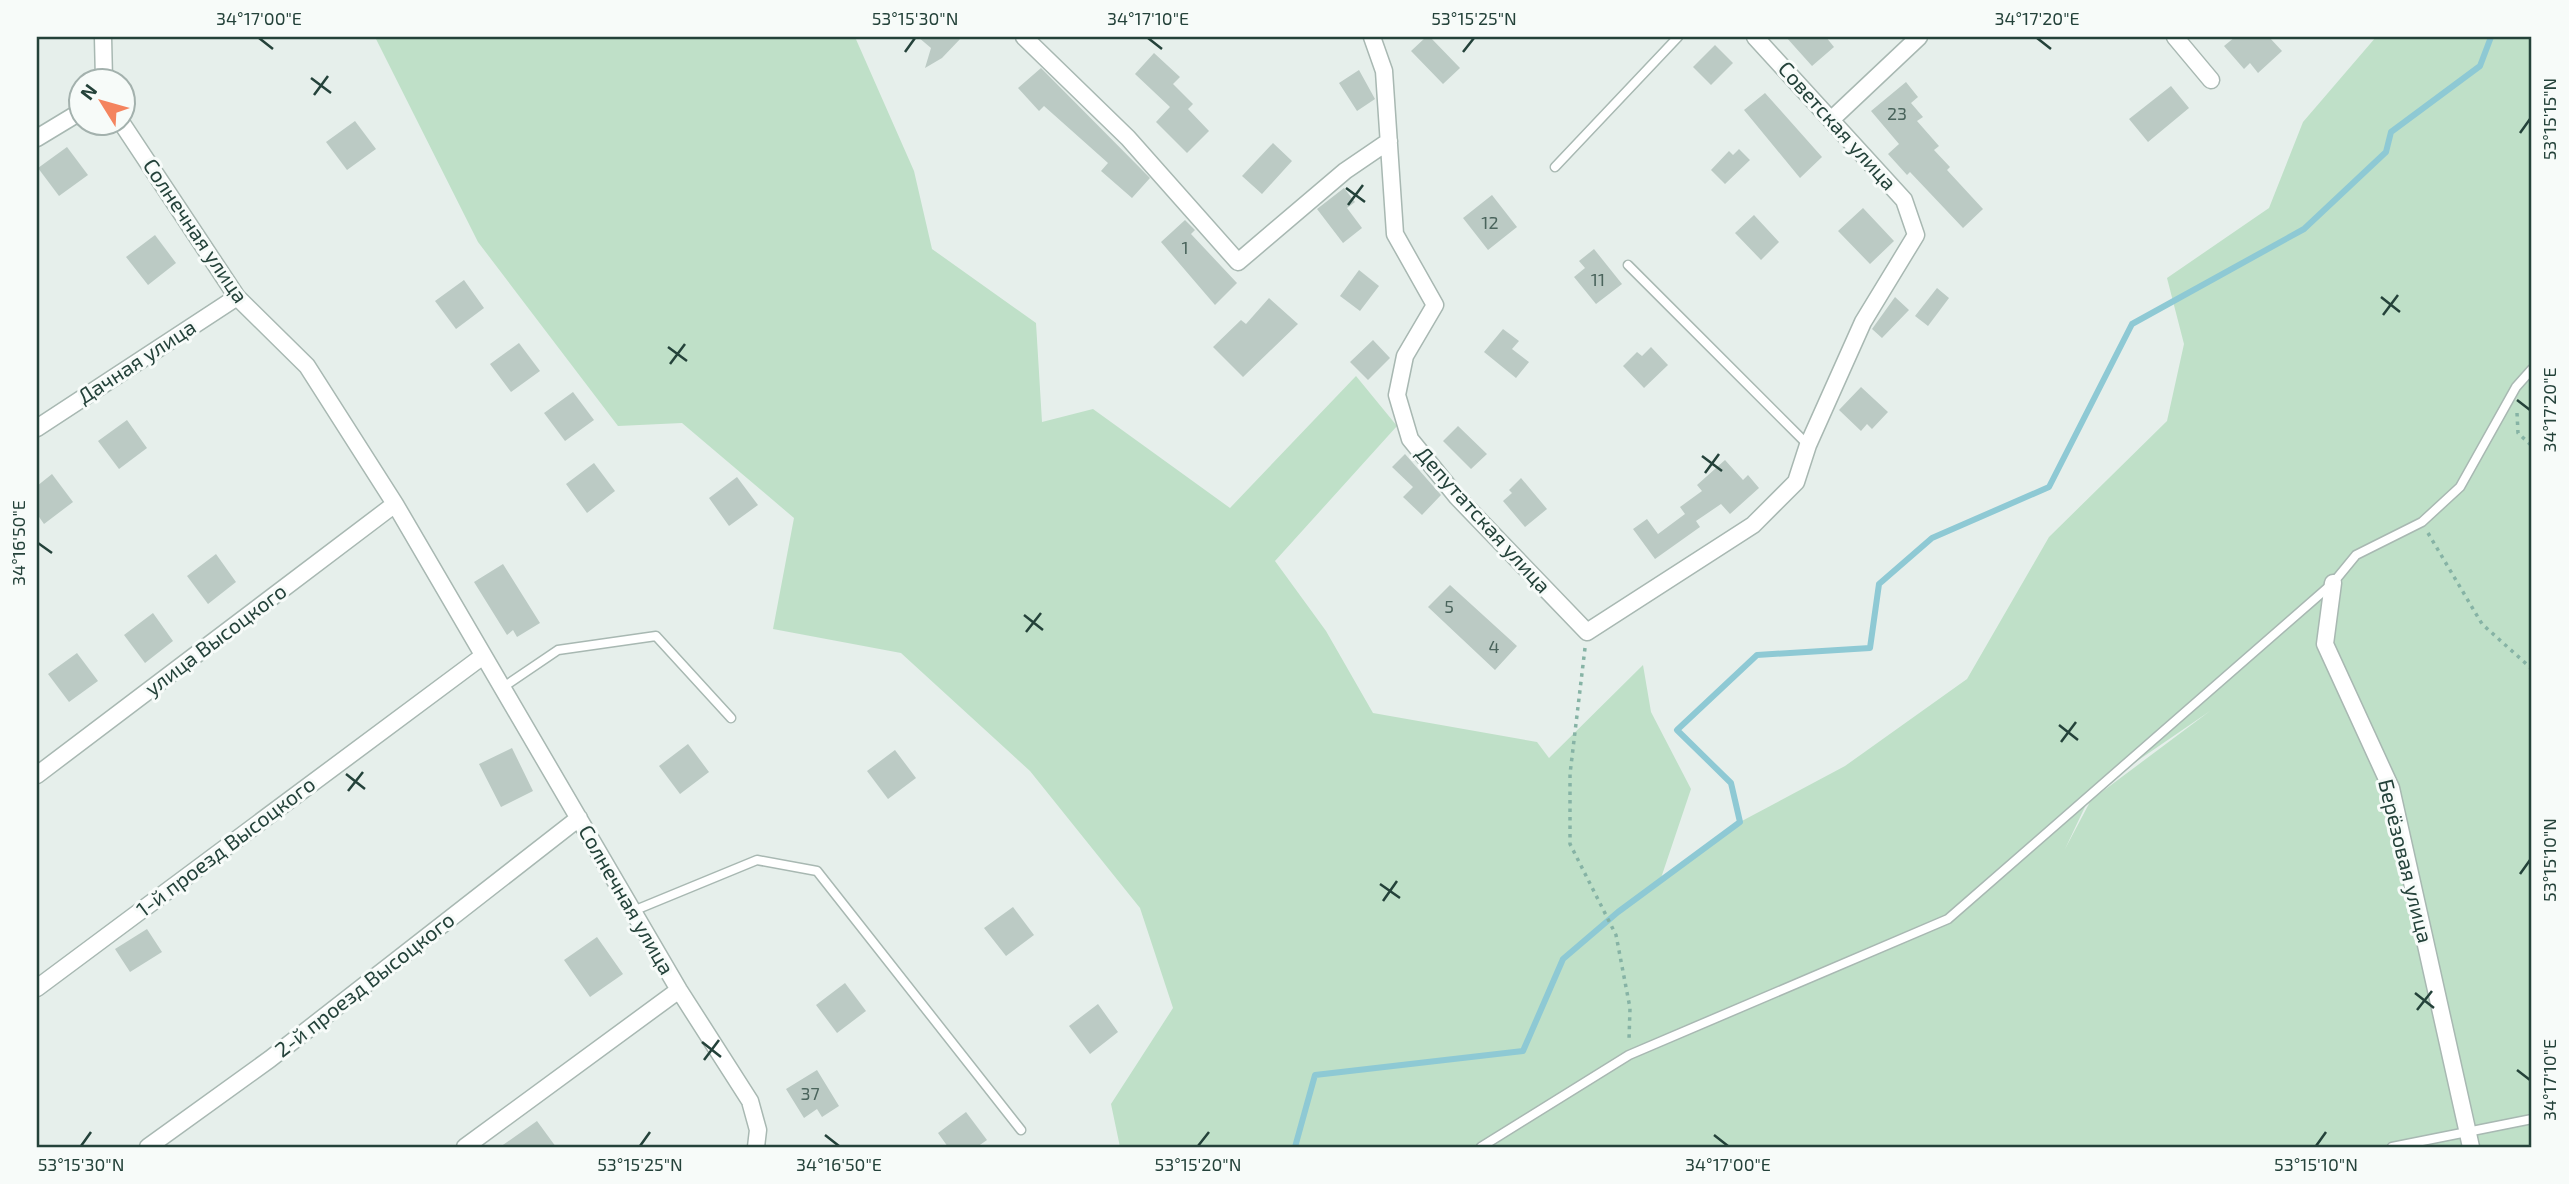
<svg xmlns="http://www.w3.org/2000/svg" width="2569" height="1184" font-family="'Exo 2',sans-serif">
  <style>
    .green { fill: #bfe0c8; fill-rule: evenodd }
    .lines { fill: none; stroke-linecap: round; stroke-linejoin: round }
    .stream { stroke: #8ec9d4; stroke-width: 6 }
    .building { fill: #bbcac4 }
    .lane-casing { stroke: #a8b8b2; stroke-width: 11 }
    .street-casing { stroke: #a8b8b2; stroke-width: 19 }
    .path { stroke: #86b3a5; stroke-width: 3.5; stroke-dasharray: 3.5 5; stroke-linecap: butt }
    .lane { stroke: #fff; stroke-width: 8 }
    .street { stroke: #fff; stroke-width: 16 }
    .ticks { fill: none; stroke: #24423a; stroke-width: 2.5 }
    .labels { text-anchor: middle; stroke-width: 6; stroke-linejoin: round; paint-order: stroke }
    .number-label { font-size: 18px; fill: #4a645c }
    .street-label { font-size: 21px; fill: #24423a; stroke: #f7fbf9 }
    .neatline { fill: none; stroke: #24423a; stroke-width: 2.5 }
    .ticks-label { font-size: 18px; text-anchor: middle; fill: #24423a }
  </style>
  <rect width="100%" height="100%" fill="#e6efeb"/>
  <path class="green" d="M375,37h480l59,134 18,78 104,74 6,99 51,-13 137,99 126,-132 41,50 -122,135 51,70 47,82 164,29 12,16 94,-93 8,47 40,77 -31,92 80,-59 105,-56 122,-87 82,-142 118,-116 17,-77 -17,-66 102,-70 34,-86 73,-85h155l1,1110h-1412l-9,-43 62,-96 -33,-100 -110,-137 -129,-118 -128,-24 21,-111 -112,-95 -64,3 -140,-184zM2210,711l-119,89 -26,49 27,-57z"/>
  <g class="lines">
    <path class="stream" d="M1295,1147l20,-72 208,-24 40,-92 55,-47 122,-90 -9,-39 -54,-53 80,-75 113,-7 9,-64 53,-46 117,-51 83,-163 172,-95 82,-77 5,-20 89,-66 11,-29"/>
  </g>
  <path class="building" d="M918,37h44l-20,21 -17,10 6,-20z
    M1426,37h4l30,31 -17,16 -32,-33z
    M1786,37h40l8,10 -22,19z
    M2235,37h34l13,14 -24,22 -8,-10 -6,6 -20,-23z
    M1715,45l18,18 -22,22 -18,-18z
    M1154,53l26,24 -7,7 20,20 -5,5 21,22 -22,22 -31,-31 14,-15 -35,-33z
    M1041,68l109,110 -18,20 -31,-27 7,-8 -64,-57 -5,5 -21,-23z
    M1359,70l16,29 -18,12 -18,-28z
    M1906,82l12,15 -7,6 12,14 -6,4 22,25 -5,4 16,17 -3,3 36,39 -20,19 -53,-56 -3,3 -19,-21 11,-10 -28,-33z
    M2171,86l18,22 -41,34 -19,-23z
    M1765,93l57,64 -22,21 -56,-68z
    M355,121l21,28 -29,21 -21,-28z
    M1273,143l19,18 -30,33 -20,-18z
    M67,147l21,28 -29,21 -21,-28z
    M1739,149l11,11 -25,24 -14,-14 18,-19 4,4z
    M1344,188l11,14 -8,6 15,20 -19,15 -26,-34z
    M1492,195l25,32 -29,23 -25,-32z
    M1863,208l31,33 -24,23 -32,-33z
    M1754,215l25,27 -18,18 -26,-27z
    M1185,220l10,10 -4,4 46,49 -22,22 -54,-63z
    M155,235l21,28 -28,22 -22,-28z
    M1594,249l28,35 -26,20 -22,-27 11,-9 -6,-7z
    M1359,270l20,16 -19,25 -20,-15z
    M464,280l20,28 -28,21 -21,-28z
    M1937,288l12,10 -21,28 -13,-10z
    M1895,297l14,13 -27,28 -10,-9z
    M1269,298l29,26 -55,53 -30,-30 28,-27 5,4z
    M1503,329l16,12 -7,8 17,13 -13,16 -32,-26z
    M1373,340l17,18 -22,22 -18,-18z
    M519,343l21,28 -29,21 -21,-28z
    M1651,347l17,18 -24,23 -21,-22 14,-14 5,4z
    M1861,387l27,25 -16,17 -5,-5 -6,7 -22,-21z
    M573,392l21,28 -29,21 -21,-28z
    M127,420l20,28 -28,21 -21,-28z
    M1458,426l29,28 -16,15 -28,-28z
    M1405,454l36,41 -19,20 -19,-18 10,-10 -21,-20z
    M1725,460l18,20 5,-5 11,13 -29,26 -9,-10 -25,17 4,6 -45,32 -22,-30 14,-10 11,15 27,-20 -5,-7 22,-16 -5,-6z
    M594,463l21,28 -28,22 -21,-29z
    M52,474l21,28 -29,22 -7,-10v-28z
    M737,477l21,28 -29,21 -20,-28z
    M1521,478l26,31 -22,18 -22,-26 9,-8 -3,-3z
    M216,554l20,28 -28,22 -21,-28z
    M503,564l37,59 -23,14 -4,-7 -6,5 -33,-53z
    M1450,585l67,61 -22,24 -67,-63z
    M153,613l20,28 -28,22 -21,-28z
    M77,653l21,28 -29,21 -21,-28z
    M688,744l21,28 -29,22 -21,-28z
    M512,748l21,43 -32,16 -22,-43z
    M895,750l21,28 -28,21 -21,-28z
    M1013,907l21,28 -28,21 -22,-28z
    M147,929l15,23 -32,20 -15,-23z
    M597,937l26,37 -33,23 -26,-37z
    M845,983l21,28 -29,22 -21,-28z
    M1098,1004l20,28 -28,22 -21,-28z
    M817,1070l22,36 -17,11 -5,-8 -13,9 -18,-29z
    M966,1112l21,28 -10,7h-29l-10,-14z
    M537,1121l19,26h-56z"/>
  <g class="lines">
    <defs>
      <path id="lane" d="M1555,167l123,-130
        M1628,265l180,180
        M502,688l56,-38 98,-14 75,82
        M633,911l124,-51 60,11 204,259
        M1481,1147l148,-92 319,-136 385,-336 23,-28 66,-33 38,-35 56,-100 16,-18
        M2392,1147l140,-28"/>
      <path id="street" d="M103,37l1,43
        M1024,37l104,101 110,124 107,-91 44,-30
        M1372,37l12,34 11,163 40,71 -30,51 -8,39 13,44 47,58 130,135 166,-107 43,-43 12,-37 55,-123 53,-87 -12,-35 -149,-163
        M2175,37l36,43
        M1832,119l87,-82
        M121,122l116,175 70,69 88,138 284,486 71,111 8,29 -2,17
        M37,138l43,-26
        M37,428l200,-131
        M2333,583l-8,61 66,144 80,359
        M37,775l358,-271
        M37,988l446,-332
        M148,1147l122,-88 309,-241
        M465,1147l214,-157"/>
    </defs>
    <use href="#lane" class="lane-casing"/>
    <use href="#street" class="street-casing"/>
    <path class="path" d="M2517,413l1,20 14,13
      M2428,533l54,91 50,45
      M1585,648l-15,126v70l46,91 14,73 -1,32"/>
    <use href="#lane" class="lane"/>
    <use href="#street" class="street"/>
  </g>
  <path class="ticks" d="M259,38l14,11M1148,38l14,11M2037,38l14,11M905,52l10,-14M1463,52l11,-14M311,78l20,15M314,95l14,-19M2520,133l10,-14M1346,188l19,14M1348,205l15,-20M2381,297l19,15M2383,315l15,-20M668,347l19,14M670,364l15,-20M2517,400l13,10M1702,456l20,15M1705,473l14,-19M38,543l14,10M1024,615l19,15M1026,632l15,-19M2059,725l19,15M2061,742l15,-20M346,774l19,15M348,791l15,-19M2520,874l10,-14M1380,884l20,14M1383,901l14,-20M2415,993l19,15M2417,1010l15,-19M702,1042l19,15M704,1060l15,-20M2517,1070l13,10M825,1135l14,11M1714,1135l14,11M81,1146l10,-14M640,1146l10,-14M1198,1146l11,-14M2316,1146l10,-14"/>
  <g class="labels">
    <g class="number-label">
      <text x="1897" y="120">23</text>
      <text x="1490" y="229">12</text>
      <text x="1185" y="254">1</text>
      <text x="1598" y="286">11</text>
      <text x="1449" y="613">5</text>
      <text x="1494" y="653">4</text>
      <text x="810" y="1100">37</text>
    </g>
    <g class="street-label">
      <text transform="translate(1837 126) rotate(48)" y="7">Советская улица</text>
      <text transform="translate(195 231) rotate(56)" y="7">Солнечная улица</text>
      <text transform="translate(137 362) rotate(-33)" y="7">Дачная улица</text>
      <text transform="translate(1483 520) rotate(48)" y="7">Депутатская улица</text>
      <text transform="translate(216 640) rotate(-37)" y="7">улица Высоцкого</text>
      <text transform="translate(226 847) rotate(-37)" y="7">1-й проезд Высоцкого</text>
      <text transform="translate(2405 861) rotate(76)" y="7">Берёзовая улица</text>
      <text transform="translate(626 900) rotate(60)" y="7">Солнечная улица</text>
      <text transform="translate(365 985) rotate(-38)" y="7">2-й проезд Высоцкого</text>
    </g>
  </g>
  <rect width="2569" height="1184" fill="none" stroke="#f7fbf9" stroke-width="77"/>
  <g transform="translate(102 102) rotate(307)"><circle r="33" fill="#f7fbf9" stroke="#a3b1ad" stroke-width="2"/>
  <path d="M0-5L12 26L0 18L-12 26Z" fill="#f4845f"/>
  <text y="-10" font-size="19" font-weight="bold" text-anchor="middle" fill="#24423a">N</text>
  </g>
  <rect x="38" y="38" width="2492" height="1108" class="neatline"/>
  <g class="ticks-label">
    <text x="259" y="25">34°17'00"E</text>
    <text x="915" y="25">53°15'30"N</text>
    <text x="1148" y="25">34°17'10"E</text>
    <text x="1474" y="25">53°15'25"N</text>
    <text x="2037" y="25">34°17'20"E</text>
    <text transform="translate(2550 119) rotate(-90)" y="6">53°15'15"N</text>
    <text transform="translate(2550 410) rotate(-90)" y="6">34°17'20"E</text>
    <text transform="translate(19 543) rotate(-90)" y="6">34°16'50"E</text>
    <text transform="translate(2550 860) rotate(-90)" y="6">53°15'10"N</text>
    <text transform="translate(2550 1080) rotate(-90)" y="6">34°17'10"E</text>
    <text x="81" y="1171">53°15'30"N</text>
    <text x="640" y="1171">53°15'25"N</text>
    <text x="839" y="1171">34°16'50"E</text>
    <text x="1198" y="1171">53°15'20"N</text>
    <text x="1728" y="1171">34°17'00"E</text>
    <text x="2316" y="1171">53°15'10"N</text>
  </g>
</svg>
